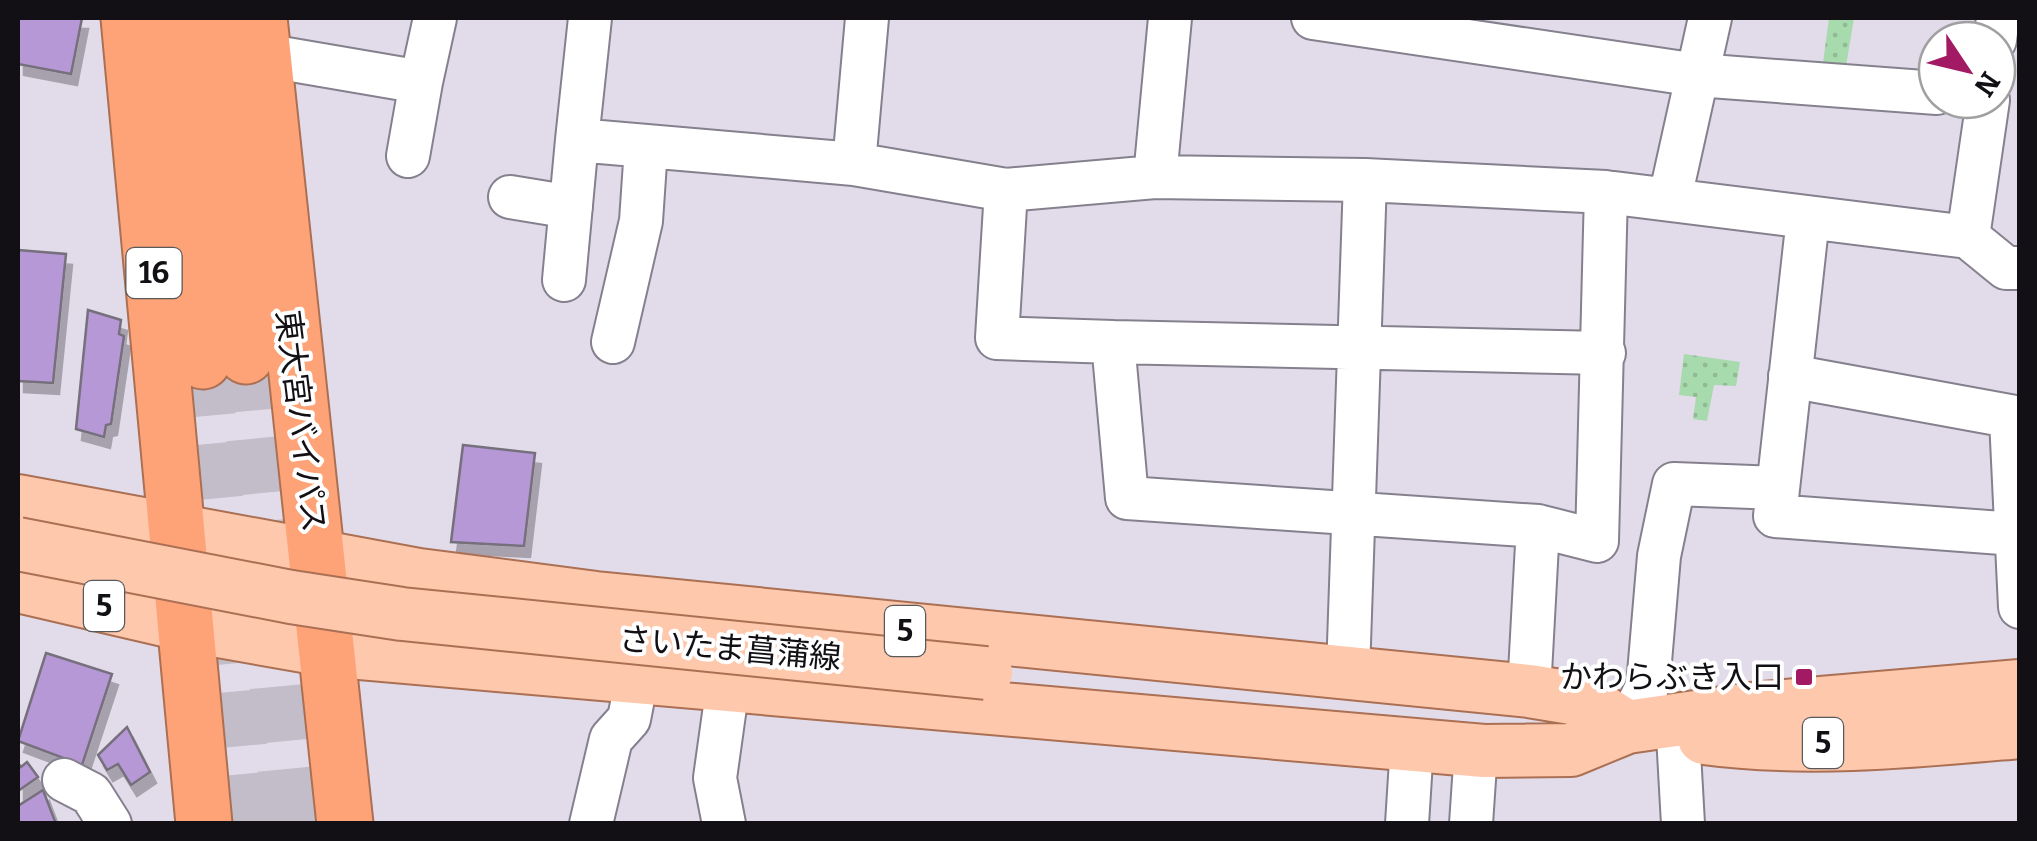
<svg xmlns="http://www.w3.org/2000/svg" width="2037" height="841" font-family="Bitter,'Noto Sans JP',serif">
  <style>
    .garden { fill: url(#garden-dots) }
    .building { fill: #b698d7; stroke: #76707d; stroke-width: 2.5; filter: url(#shadow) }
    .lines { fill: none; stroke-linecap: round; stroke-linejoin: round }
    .highway-tunnel { stroke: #c3bdca; stroke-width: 55; stroke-dasharray: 55 28; stroke-linecap: butt }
    .minor-casing { stroke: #85808d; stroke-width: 46 }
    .major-casing { stroke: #ab7054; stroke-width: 56 }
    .highway-casing { stroke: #ab7054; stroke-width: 59 }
    .minor { stroke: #fff; stroke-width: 42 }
    .major { stroke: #fec8ad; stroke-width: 52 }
    .highway { stroke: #fea377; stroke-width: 55 }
    .major-bridge-casing { stroke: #ab7054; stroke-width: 56; stroke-linecap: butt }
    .major-bridge { stroke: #fec8ad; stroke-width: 52 }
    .poi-dot { fill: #a31a64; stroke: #fff; stroke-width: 4 }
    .labels { text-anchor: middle; stroke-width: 8; stroke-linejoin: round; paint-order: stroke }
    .shield { fill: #fff; stroke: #59585a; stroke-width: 2.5 }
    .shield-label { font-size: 30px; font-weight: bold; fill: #121014 }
    .street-label { font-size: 32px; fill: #121014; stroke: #fff }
    .poi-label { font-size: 32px; fill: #121014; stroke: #fff; text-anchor: end }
  </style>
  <defs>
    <pattern id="garden-dots" width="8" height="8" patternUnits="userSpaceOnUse" patternTransform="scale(2.5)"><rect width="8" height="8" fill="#a7daac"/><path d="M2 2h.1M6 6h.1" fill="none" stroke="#8fba93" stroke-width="1.8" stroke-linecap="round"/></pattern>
    <filter id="shadow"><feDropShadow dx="6" dy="11" stdDeviation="0" flood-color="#0004"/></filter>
  </defs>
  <rect width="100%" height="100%" fill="#e2dcea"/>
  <path class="garden" d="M1829,18h25l-8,48 -23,-3z
    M1684,354l56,8 -4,24 -22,-1 -7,36 -14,-2 3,-22 -17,-2z"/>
  <path class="building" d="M18,18h64l-11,56 -53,-10z
    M18,250l48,4 -13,129 -35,-2z
    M88,310l33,10 -2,14 5,2 -13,88 -5,1 -2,12 -28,-8z
    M463,445l72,8 -11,93 -73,-4z
    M46,653l66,21 -30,91 -64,-24z
    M127,727l23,45 -19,13 -13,-21 -11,6 -9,-15z
    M27,762l11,15 -20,14v-28l3,4z
    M43,790l13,34h-37l-1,-18z"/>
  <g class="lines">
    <path class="highway-tunnel" d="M246,356l44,468
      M203,361l44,463"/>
    <defs>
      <path id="minor" d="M590,18l-13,122 277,24 152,26 149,-13 210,3 241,12 362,45 20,-137
        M1313,18l384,57 240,18
        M1995,40l3,-22
        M263,55l158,27 14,-64
        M408,156l13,-74
        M854,164l13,-146
        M1155,177l15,-159
        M1006,190l-9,148 116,4 14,156 411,28 59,15 9,-349
        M510,197l61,10
        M1670,198l40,-180
        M1808,218l-33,298 240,18
        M1968,237l38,31h14
        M564,280l13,-140
        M613,342l28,-121 5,-73
        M1113,342l491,11
        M1790,376l230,42
        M2011,419l9,188
        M1348,672l17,-492
        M1529,691l9,-165
        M1627,727l21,-42 11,-129 15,-72 104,4
        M1678,735l5,89
        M64,780l27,14 19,30
        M591,824l20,-85 18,-20 8,-41
        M724,824l-9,-46 13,-93
        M1407,824l5,-79
        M1471,824l5,-74"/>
      <path id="major" d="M18,501l401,74 177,23 933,93 55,9 43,27
        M18,586l172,40 136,24 1158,101 87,-1 56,-23 124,-18 269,-23
        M1704,738c104,14 212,3 316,-6"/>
      <path id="highway" d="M129,18l75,806
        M176,18l27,343
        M214,18l32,338
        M259,18l86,806"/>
    </defs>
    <use href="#minor" class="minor-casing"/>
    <use href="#major" class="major-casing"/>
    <use href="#highway" class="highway-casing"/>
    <use href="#minor" class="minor"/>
    <use href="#major" class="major"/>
    <use href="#highway" class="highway"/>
    <defs>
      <path id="major-bridge" d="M18,544l273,53 111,17 584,59"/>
    </defs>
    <use href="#major-bridge" class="major-bridge-casing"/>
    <use href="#major-bridge" class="major-bridge"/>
  </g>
  <rect class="poi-dot" x="1794" y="667" width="20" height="20" rx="5"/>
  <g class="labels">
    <g class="shield">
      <rect x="126.5" y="248" width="55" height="50" rx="8"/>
      <rect x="84" y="581" width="40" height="50" rx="8"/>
      <rect x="885" y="606" width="40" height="50" rx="8"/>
      <rect x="1803" y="718" width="40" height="50" rx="8"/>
    </g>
    <g class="shield-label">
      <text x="154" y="283">16</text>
      <text x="104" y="616">5</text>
      <text x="905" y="641">5</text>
      <text x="1823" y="753">5</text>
    </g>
    <g class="street-label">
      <text transform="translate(301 421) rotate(83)" y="11">東大宮バイパス</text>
      <text transform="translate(730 648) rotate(5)" y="11">さいたま菖蒲線</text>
    </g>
    <g class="poi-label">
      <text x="1784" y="688">かわらぶき入口</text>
    </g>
  </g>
  <rect width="2037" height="841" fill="none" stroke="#121014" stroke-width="40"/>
  <g transform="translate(1967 70) rotate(125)"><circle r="48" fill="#ffffff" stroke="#a09fa1" stroke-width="2.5"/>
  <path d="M0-8L18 38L0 25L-18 38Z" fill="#a31a64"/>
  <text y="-15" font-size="28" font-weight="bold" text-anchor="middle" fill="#121014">N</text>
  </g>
</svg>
